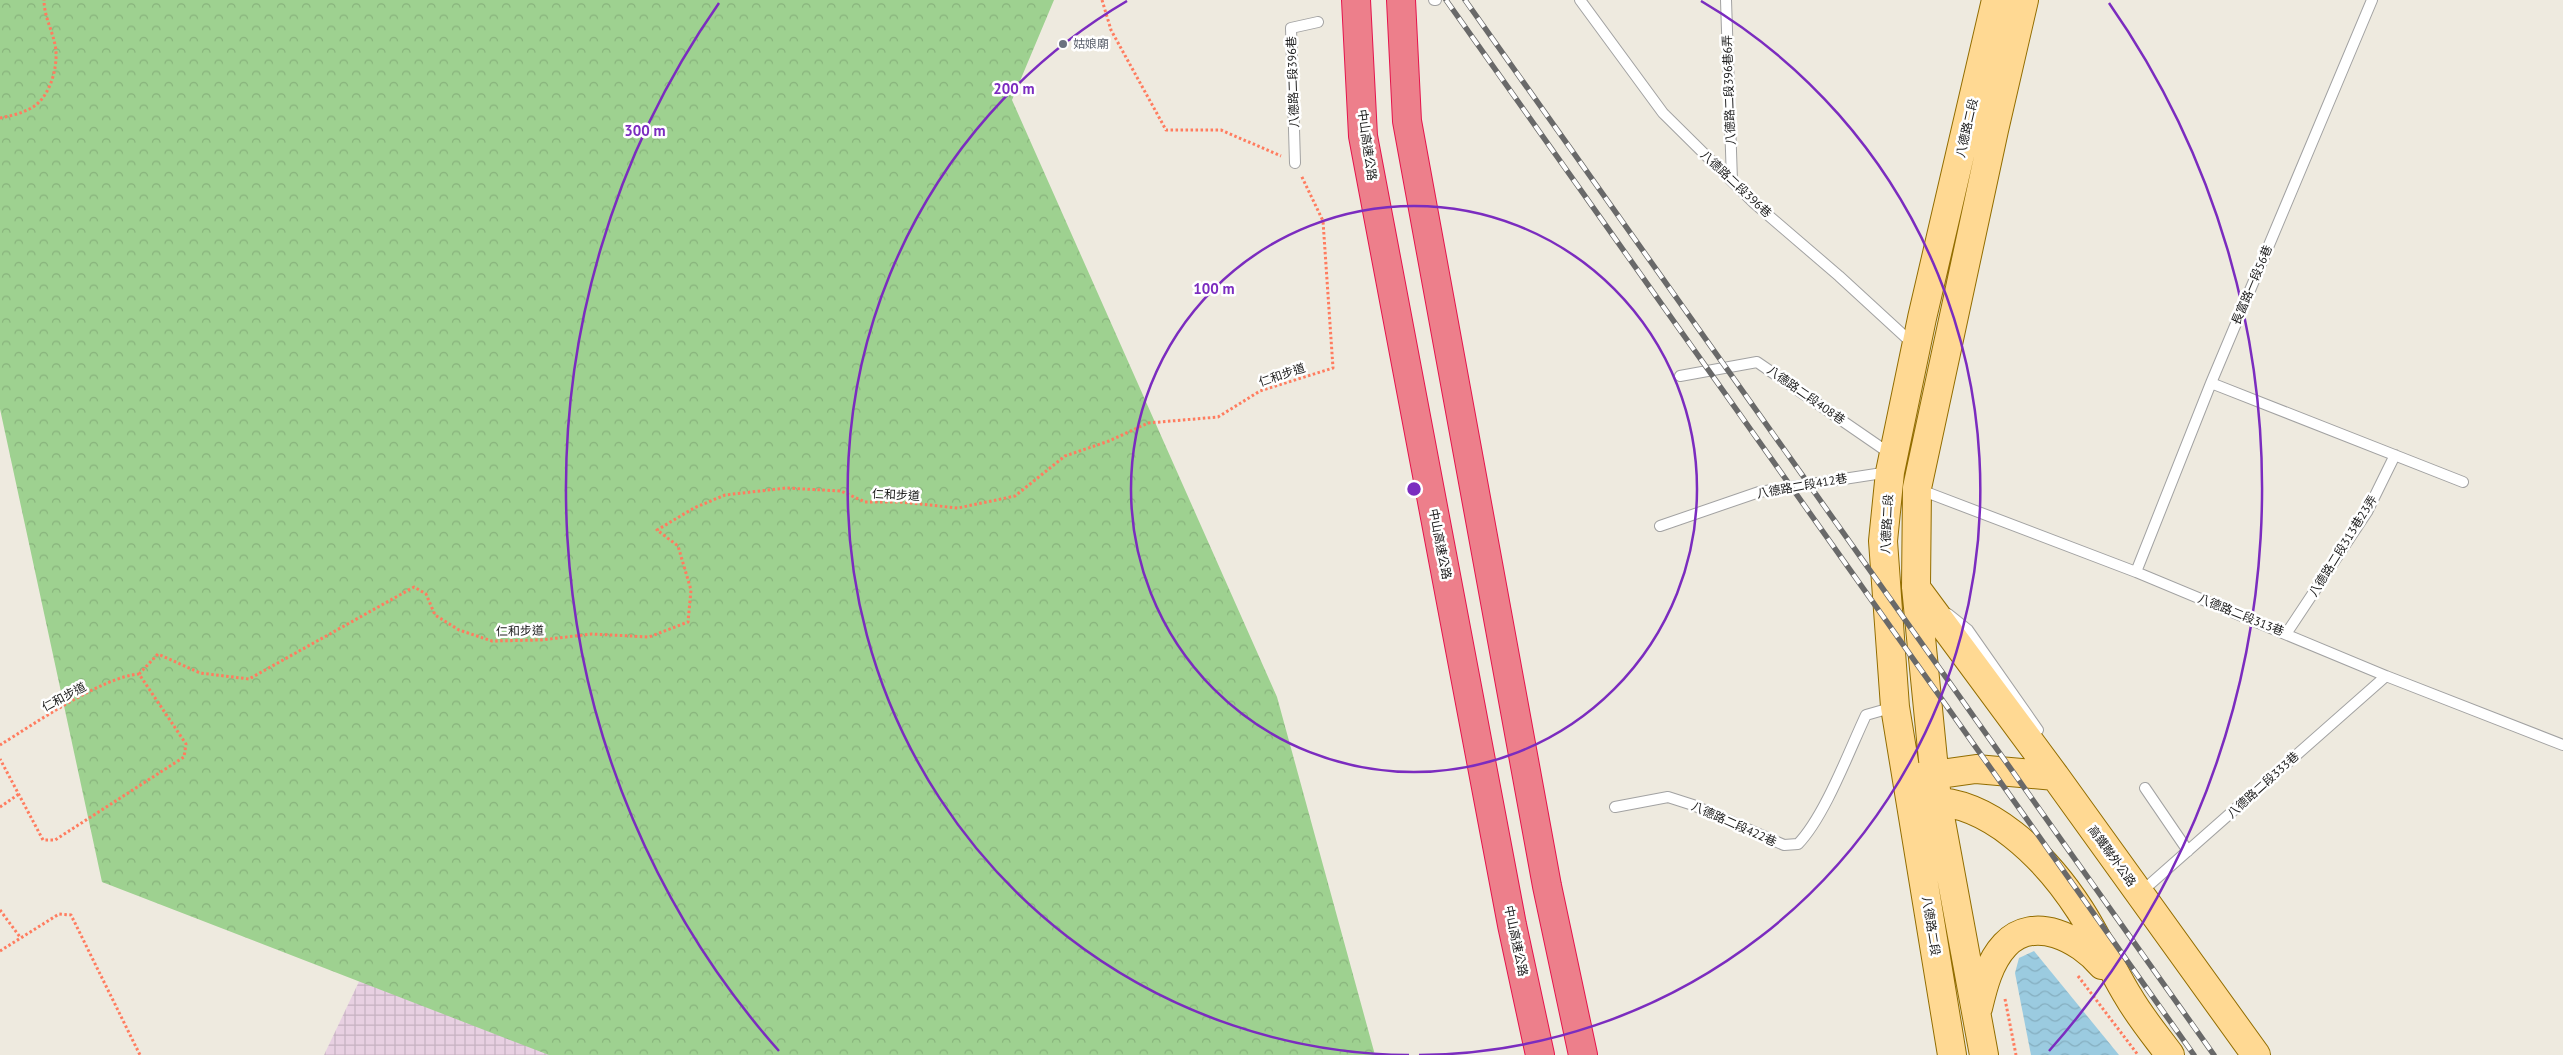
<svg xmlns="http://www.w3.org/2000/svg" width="2563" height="1055" font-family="'PT Sans','Noto Sans TC',sans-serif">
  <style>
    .industrial { fill: url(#industrial-grid) }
    .forest { fill: url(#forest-crowns) }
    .water { fill: url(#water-waves) }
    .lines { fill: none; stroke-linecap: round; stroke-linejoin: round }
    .service-casing { stroke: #a2a2a2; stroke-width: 12 }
    .primary-casing { stroke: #926d00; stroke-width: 30 }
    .motorway-casing { stroke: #e4144c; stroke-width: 30 }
    .path { stroke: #ff7c5f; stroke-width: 3; stroke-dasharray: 2.5 2.5; stroke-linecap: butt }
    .service { stroke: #fff; stroke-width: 10 }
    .primary { stroke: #ffd993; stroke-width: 28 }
    .motorway { stroke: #ed7f8b; stroke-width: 28 }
    .rail-casing { stroke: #696969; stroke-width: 5.5 }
    .rail { stroke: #fff; stroke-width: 4; stroke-dasharray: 11; stroke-linecap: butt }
    .ring { fill: none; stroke: #7b2cbf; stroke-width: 2.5 }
    .worship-dot { fill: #6b7280; stroke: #fff; stroke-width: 2 }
    .labels { text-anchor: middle; stroke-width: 5; stroke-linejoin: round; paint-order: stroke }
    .worship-label { font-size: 12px; fill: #5b616d; stroke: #fff; text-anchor: start }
    .street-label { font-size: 12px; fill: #1b1b1b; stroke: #fff }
    .centre { fill: #7b2cbf; stroke: #fff; stroke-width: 2.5 }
    .ring-label { font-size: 15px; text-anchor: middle; font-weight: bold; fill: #7b2cbf; stroke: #fff; stroke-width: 5; stroke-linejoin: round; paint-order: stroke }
  </style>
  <defs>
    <pattern id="industrial-grid" width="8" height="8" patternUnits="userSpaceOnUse" patternTransform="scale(1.25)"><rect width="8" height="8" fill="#e8d0e2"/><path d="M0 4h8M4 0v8" fill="none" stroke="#c6b2c1"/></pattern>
    <pattern id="forest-crowns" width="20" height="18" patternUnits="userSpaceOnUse" patternTransform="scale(1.25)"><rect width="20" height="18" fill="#9ed190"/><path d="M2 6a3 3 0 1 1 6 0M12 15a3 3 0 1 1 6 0" fill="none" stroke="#88b37c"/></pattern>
    <pattern id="water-waves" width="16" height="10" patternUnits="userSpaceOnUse" patternTransform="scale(1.25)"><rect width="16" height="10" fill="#9bcbe0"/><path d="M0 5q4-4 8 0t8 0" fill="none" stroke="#85aec0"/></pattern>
  </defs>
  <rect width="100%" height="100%" fill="#eeeadf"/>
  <path class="industrial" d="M365,969l345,86h-386z"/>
  <path class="forest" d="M0,0h1054l-42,100 265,597 98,358h-826l-447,-173 -102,-473z"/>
  <path class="water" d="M2034,951l85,104h-88l-16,-82 4,-15z"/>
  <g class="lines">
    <defs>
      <path id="service" d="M1434,0h2
        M1580,0l83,113 91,90 85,73 74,68
        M1726,0l6,181
        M1295,163l-4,-135 27,-6
        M1680,376l77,-14 135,93
        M2211,383l252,99
        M1918,489l218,83 250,104 177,69
        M1660,526l99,-34 130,-20
        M2136,572l75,-189 161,-383
        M1948,614l20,16 70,100
        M2286,634l81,-122 28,-57
        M2145,788l43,63
        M1615,807l53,-10 25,8 91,40 14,-1c27,-28 51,-93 68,-129l28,-8
        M2140,893l246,-217"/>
      <path id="primary" d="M1916,588l139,188
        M1919,777l57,-8 79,7 201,279
        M1922,802c65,-6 125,57 158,108 18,28 31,58 48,86 12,21 28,40 42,59
        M1978,1008c5,-21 11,-46 27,-63 29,-31 75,-6 97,20
        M1952,1055l-57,-348 -12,-166 7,-69 32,-154 74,-318
        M1984,1055l-47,-255 -21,-213 1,-99 77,-358 30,-130"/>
      <path id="motorway" d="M1356,0l7,136 149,789 28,130
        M1401,0l6,121 140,765 36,169"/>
    </defs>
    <use href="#service" class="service-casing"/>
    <use href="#primary" class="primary-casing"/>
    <use href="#motorway" class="motorway-casing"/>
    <path class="path" d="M1102,0l9,30 55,100h55l60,26
      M0,118c11,-2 23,-5 33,-11 16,-10 24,-36 23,-55 -1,-17 -12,-34 -12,-52
      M139,674l19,-20 42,19 49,6 165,-92 12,7 9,21 24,15 33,11 49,-1 51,-6 57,3 39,-15 3,-32 -13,-44 -21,-16 37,-22 31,-13 61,-7 55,3 24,11h35l58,6 57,-12 50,-40 44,-15 39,-18 70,-6 42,-26 73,-23 -10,-147 -22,-46
      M0,745c34,-21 102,-68 139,-71l47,70 -2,13 -129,83h-12l-43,-81
      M0,807l19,-13
      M0,910l20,27
      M0,951l59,-37 12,1 69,140
      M2078,976l60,79
      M2005,999l11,56"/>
    <use href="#service" class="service"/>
    <use href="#primary" class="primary"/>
    <use href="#motorway" class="motorway"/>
    <defs>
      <path id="rail" d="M1446,0l748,1055
        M1465,0l749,1055"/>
    </defs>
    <use href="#rail" class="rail-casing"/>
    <use href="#rail" class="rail"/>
  </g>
  <g class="ring">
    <circle cx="1414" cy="489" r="283"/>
    <path d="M1409 1055A566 566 0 0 1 1127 1M1701 1A566 566 0 0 1 1419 1055"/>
    <path d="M779 1051A848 848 0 0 1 719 3M2109 3A848 848 0 0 1 2049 1051"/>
  </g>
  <circle class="worship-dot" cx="1063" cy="44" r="5"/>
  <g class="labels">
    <g class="worship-label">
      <text x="1073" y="48">姑娘廟</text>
    </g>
    <g class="street-label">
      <text transform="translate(1293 82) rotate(-92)" y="4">八德路二段396巷</text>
      <text transform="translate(1729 90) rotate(-92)" y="4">八德路二段396巷6弄</text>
      <text transform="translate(1967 128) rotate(-77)" y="4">八德路二段</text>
      <text transform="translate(1367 145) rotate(82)" y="4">中山高速公路</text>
      <text transform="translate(1736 184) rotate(43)" y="4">八德路二段396巷</text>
      <text transform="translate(2252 285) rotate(-67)" y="4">長富路一段56巷</text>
      <text transform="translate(1282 375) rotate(-19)" y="4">仁和步道</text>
      <text transform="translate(1806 395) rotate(35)" y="4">八德路二段408巷</text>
      <text transform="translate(1802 486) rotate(-10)" y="4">八德路二段412巷</text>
      <text transform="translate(896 495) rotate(3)" y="4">仁和步道</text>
      <text transform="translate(1887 524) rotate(-87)" y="4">八德路二段</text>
      <text transform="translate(1440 544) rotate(79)" y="4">中山高速公路</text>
      <text transform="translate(2343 546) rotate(-58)" y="4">八德路二段313巷23弄</text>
      <text transform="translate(2241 615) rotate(22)" y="4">八德路二段313巷</text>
      <text transform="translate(520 631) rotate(-1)" y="4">仁和步道</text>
      <text transform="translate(64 697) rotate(-28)" y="4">仁和步道</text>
      <text transform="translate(2263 785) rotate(-42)" y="4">八德路二段333巷</text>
      <text transform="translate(1734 824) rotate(24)" y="4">八德路二段422巷</text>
      <text transform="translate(2112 856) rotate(54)" y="4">高鐵聯外公路</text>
      <text transform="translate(1931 926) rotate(81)" y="4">八德路二段</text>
      <text transform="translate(1516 941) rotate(78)" y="4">中山高速公路</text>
    </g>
  </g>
  <circle cx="1414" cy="489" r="8" class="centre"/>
  <g class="ring-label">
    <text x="1014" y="94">200 m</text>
    <text x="645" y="136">300 m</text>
    <text x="1214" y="294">100 m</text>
  </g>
</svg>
